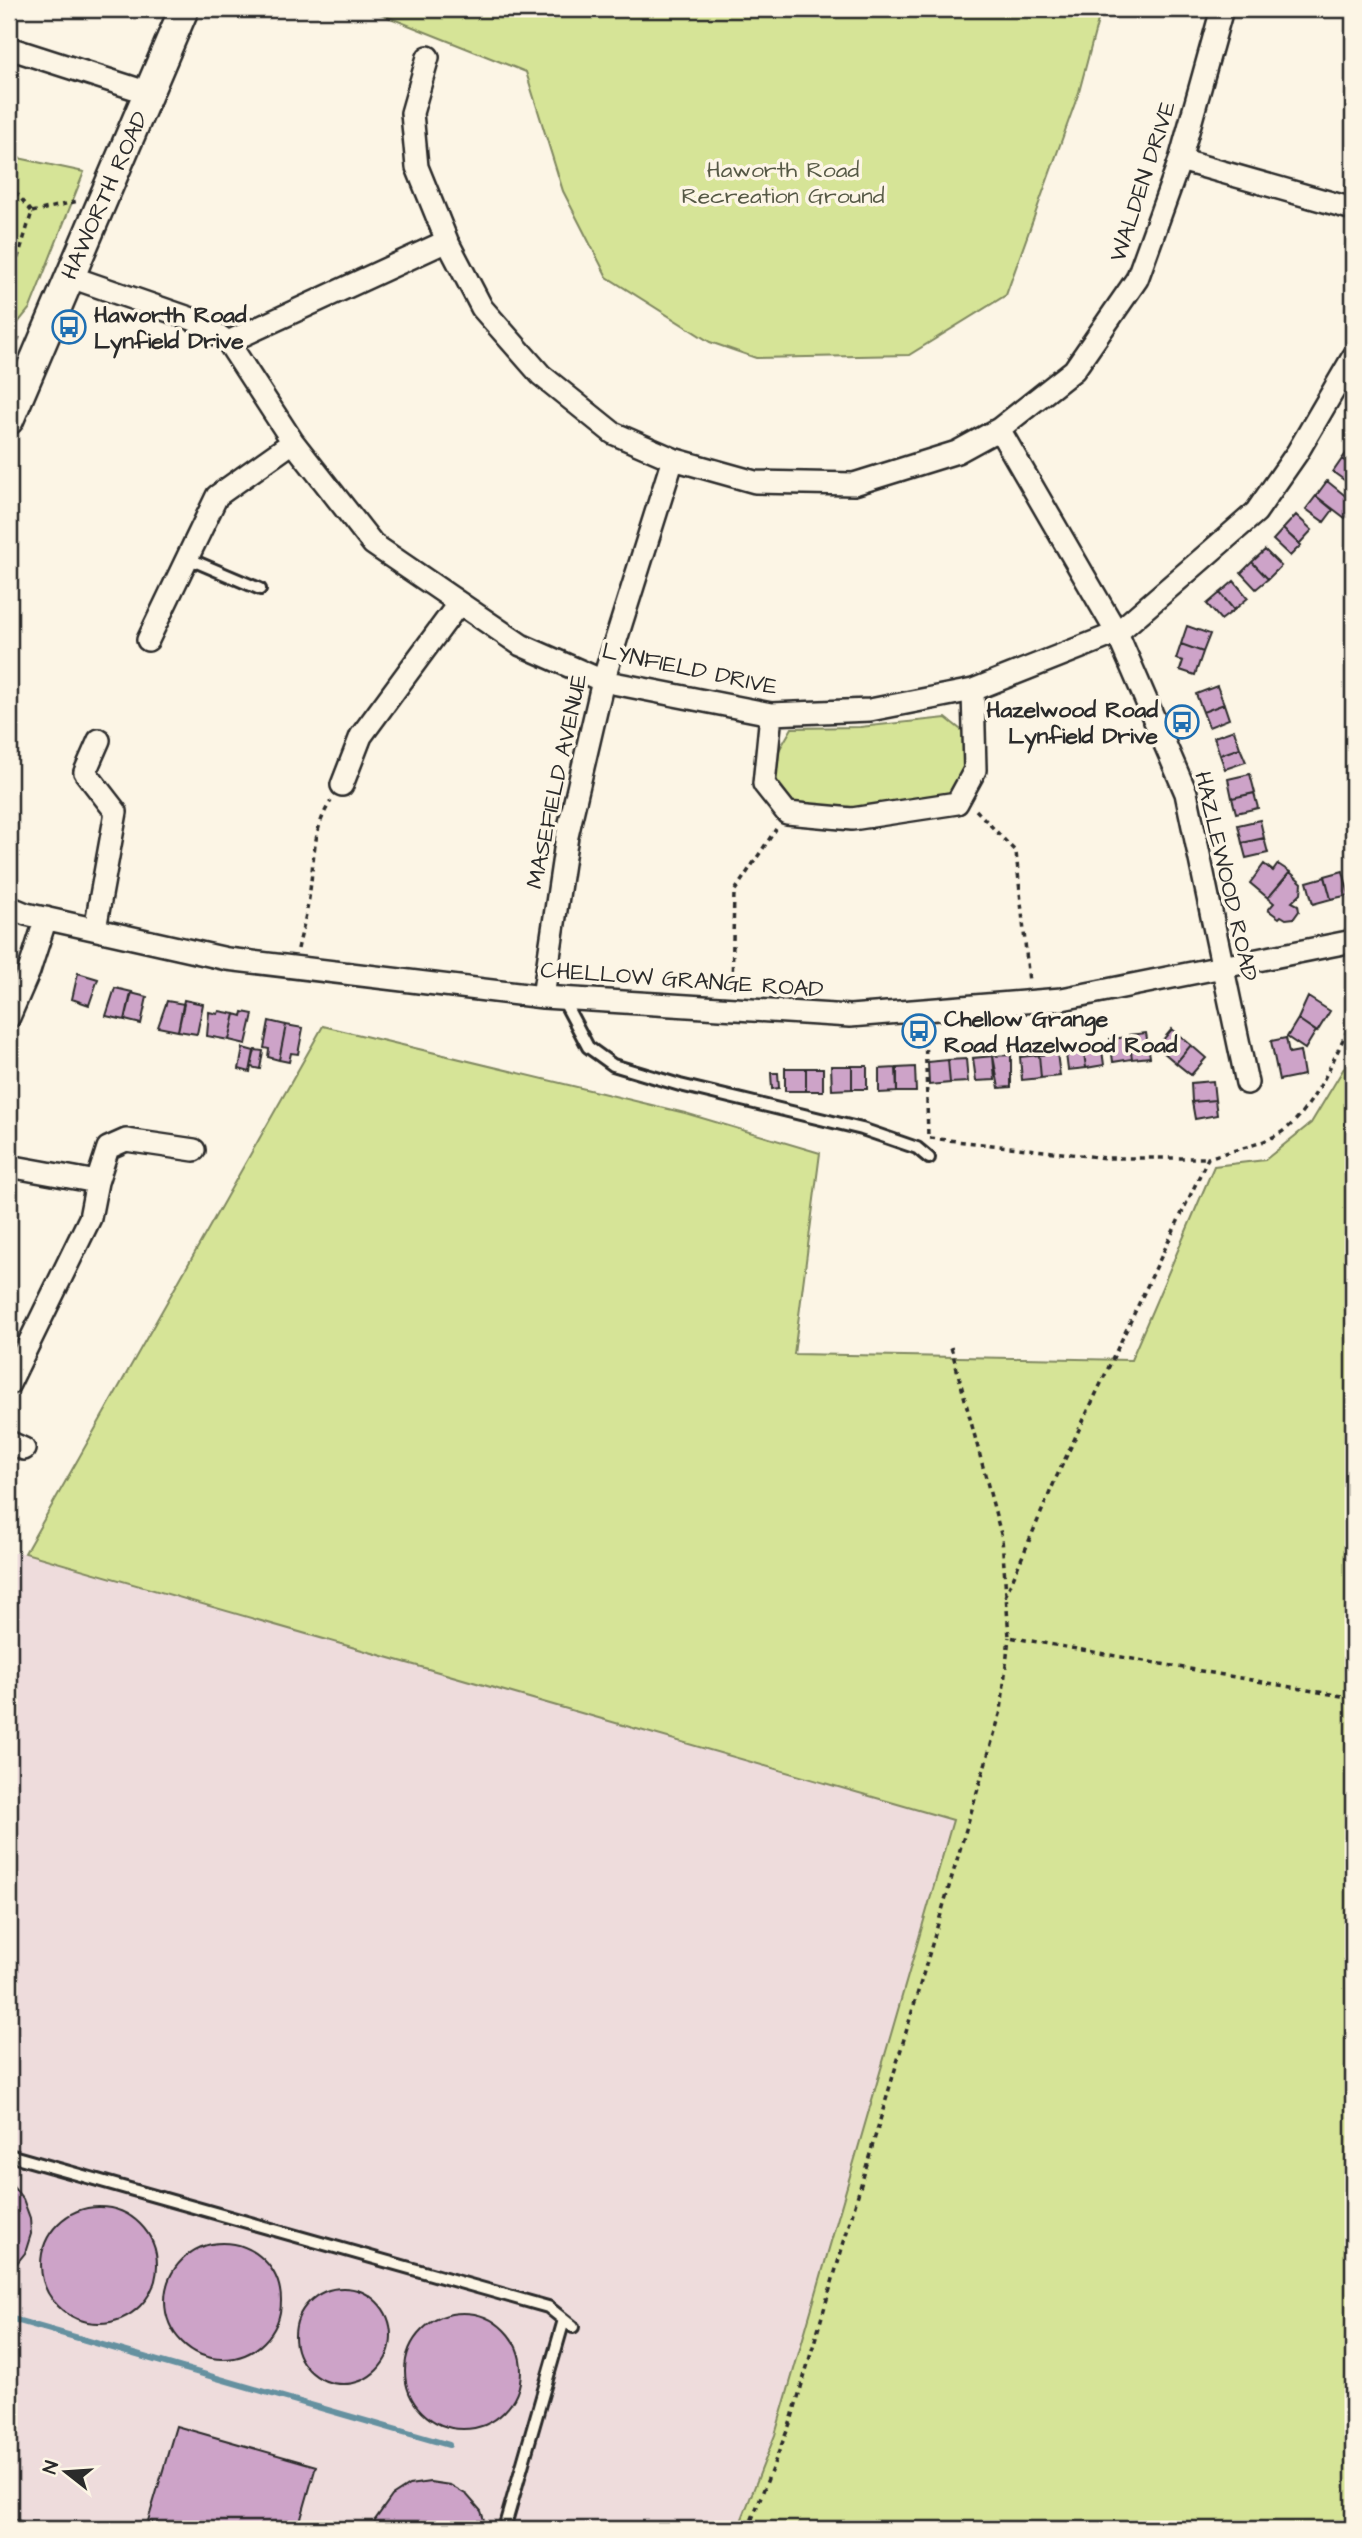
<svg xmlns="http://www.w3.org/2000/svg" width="1362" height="2538" font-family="'Architects Daughter',sans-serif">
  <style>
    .built { fill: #eedcdc }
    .green { fill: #d6e497; stroke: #808861; stroke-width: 2 }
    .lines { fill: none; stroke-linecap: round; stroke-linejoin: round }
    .stream { stroke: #6591a0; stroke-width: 6 }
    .building { fill: #cda3c8; stroke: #2b2b2b; stroke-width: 2 }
    .lane-casing { stroke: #2b2b2b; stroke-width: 16 }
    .street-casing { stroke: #2b2b2b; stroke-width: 26 }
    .secondary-casing { stroke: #2b2b2b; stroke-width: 33 }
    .path { stroke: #2b2b2b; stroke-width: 3.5; stroke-dasharray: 5 5; stroke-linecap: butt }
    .lane { stroke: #fcf5e5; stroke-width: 10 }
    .street { stroke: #fcf5e5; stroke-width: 21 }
    .secondary { stroke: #fcf5e5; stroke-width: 28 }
    .labels { text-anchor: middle; stroke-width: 7; stroke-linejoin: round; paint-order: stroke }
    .park-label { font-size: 23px; fill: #565946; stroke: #fcf5e5 }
    .street-label { font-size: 23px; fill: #2b2b2b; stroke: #fcf5e5 }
    .poi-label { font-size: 23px; font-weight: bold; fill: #2b2b2b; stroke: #fcf5e5; text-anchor: start }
  </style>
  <rect width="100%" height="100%" fill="#fcf5e5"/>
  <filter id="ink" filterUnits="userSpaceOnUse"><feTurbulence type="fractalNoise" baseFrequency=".0143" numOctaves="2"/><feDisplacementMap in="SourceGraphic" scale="14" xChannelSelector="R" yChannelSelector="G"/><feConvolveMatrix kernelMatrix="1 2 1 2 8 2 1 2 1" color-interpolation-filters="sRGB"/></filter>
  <g filter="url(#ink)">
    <path class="built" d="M9,1553h16l929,267 -179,615 -37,94h-729z"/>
    <path class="green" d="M368,9h733l-22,83 -73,203 -97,60 -153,3 -46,-16 -103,-65 -44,-86 -37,-119z
      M9,156l75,16 -54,136 -21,26z
      M946,718l19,15 1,37 -14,25 -100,13 -58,-5 -18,-24 2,-27 14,-24 68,-1z
      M323,1026l362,87 135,40 -26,201 337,6 83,-194 51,-6 46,-37 42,-70v1476h-615l37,-94 178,-615 -928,-267z"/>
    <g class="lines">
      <path class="stream" d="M9,2318l440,127"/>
    </g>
    <path class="building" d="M1353,444v23l-11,-8z
      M1342,459l11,8 -2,18 -18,-13z
      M1327,481l26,21 -8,16 -29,-22z
      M1316,496l17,14 -9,12 -18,-13z
      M1296,515l16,15 -13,14 -16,-15z
      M1283,529l18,16 -11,11 -17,-16z
      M1265,550l16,16 -13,13 -16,-17z
      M1252,562l16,17 -12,10 -15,-16z
      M1234,581l14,17 -14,12 -14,-17z
      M1220,593l14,17 -13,10 -14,-16z
      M1187,626l23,8 -7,18 -22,-8z
      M1181,644l22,8 -8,23 -15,-5 3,-9 -7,-2z
      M1217,686l7,18 -21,8 -7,-18z
      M1224,704l5,15 -20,8 -6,-15z
      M1234,730l6,18 -20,7 -6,-18z
      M1240,748l6,14 -21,7 -5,-14z
      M1250,774l5,19 -23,5 -4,-19z
      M1254,793l4,15 -22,5 -4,-15z
      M1260,820l4,18 -22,5 -4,-18z
      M1264,838l4,15 -22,5 -4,-15z
      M1264,864l9,7 5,-7 12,8 -22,26 -18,-15z
      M1343,871l6,24 -18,4 -6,-23z
      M1290,872l12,11 -1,10 -9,9 6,3 1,6 -5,7 -8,1 -5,-3 -2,2 -11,-8 6,-7 -6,-5z
      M1325,877l6,22 -18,5 -6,-22z
      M78,973l20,6 -9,26 -17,-6z
      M115,988l17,4 -7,28 -19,-4z
      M131,993l16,4 -6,27 -16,-4z
      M1308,997l22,14 -13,21 -19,-13z
      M184,1000l19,4 -6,30 -19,-3z
      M167,1001l17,3 -6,27 -20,-4z
      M219,1011l16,3 -6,26 -22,-4 2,-24 9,2z
      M243,1012l10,2 -7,30 -17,-4 6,-26 7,2z
      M1298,1019l18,12 -11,18 -18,-12z
      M269,1021l17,4 -7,35 -11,-3 1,-8 -5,-1z
      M286,1025l17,3 -5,26 -7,-1 -2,9 -10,-2z
      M1172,1029l19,16 -15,18 -19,-16z
      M1146,1033l4,24 -18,2 -3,-24z
      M1129,1037l3,22 -19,3 -3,-23z
      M1286,1038l3,15 11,-2 4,24 -25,5 -8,-39z
      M1101,1043l3,22 -18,3 -3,-23z
      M1083,1045l3,23 -18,2 -3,-24z
      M1191,1045l15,13 -15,17 -15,-12z
      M243,1048l11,3 -4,21 -11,-3z
      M255,1050l8,1 -3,18 -9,-2z
      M1057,1053l3,23 -19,2 -2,-23z
      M1011,1055v32l-12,1 -6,-32z
      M1039,1055l2,23 -19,2 -2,-23z
      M993,1056l2,24 -19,1 -3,-23z
      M966,1059l2,23 -18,1 -2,-23z
      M948,1060l2,23 -21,2 -1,-23z
      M831,1066h21v23l-20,1z
      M852,1066h15v23h-15z
      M915,1067l1,25h-19v-24z
      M785,1068h21v23h-21z
      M806,1068h17v23h-17z
      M896,1068l1,24 -18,1v-24z
      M771,1073h7l1,15 -7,1z
      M1213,1081l2,19 -23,2 -1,-19z
      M1215,1100l2,15 -22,4 -3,-17z
      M9,2182l14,17 7,19 1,16 -6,19 -16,20z
      M41 2265a58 58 0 1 1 116 0a58 58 0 1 1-116 0Z
      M165 2301a58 58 0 1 1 116 0a58 58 0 1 1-116 0Z
      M295 2336a48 48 0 1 1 96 0a48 48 0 1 1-96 0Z
      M405 2371a58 58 0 1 1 116 0a58 58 0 1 1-116 0Z
      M176,2426l140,40 -18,63h-123l-27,-8z
      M430,2482l20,3 17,10 14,16 6,18h-114l2,-9 17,-24 17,-11z"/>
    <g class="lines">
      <defs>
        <path id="lane" d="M187,558l73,31
          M562,998l26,49 25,18 67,20 182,44 55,19 12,10
          M9,2155l539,152 25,20
          M9,2525l13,4
          M504,2529l60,-209"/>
        <path id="street" d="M9,48l140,45
          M428,57l-16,56 5,54 30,74 35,67 59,67 72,58 60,26 82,23 99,2 103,-32 42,-23 75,-59 63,-91 43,-119 42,-151
          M1180,160l173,49
          M68,276l127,44 33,22 65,100 80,102 148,101 82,36 168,33 99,-4 103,-20 144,-57 139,-121 41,-59 56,-96
          M228,342l219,-101
          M999,429l118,204 69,160 61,290
          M148,640l69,-144 76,-54
          M771,714l-7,70 23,29 65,6 105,-16 18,-33 -2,-80
          M342,785l19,-49 98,-133
          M9,907l17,7 201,45 316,38 307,19 212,-17 291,-58
          M95,929l21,-117 -31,-40 14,-32
          M543,997l24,-161 36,-155 70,-222
          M9,1017l20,-46 17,-53
          M9,1166l88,16 -7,36 -81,166
          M97,1182l11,-34 18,-8 68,10
          M9,1442l15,7"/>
        <path id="secondary" d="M9,420l175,-411"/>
      </defs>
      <use href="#lane" class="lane-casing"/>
      <use href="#street" class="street-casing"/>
      <use href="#secondary" class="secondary-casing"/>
      <path class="path" d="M9,184l23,28 -23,74
        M32,212l46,-11
        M9,335l11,4
        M976,810l40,42 13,130
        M298,949c4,-19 10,-39 12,-59 4,-31 3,-62 21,-89
        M732,990l2,-98 42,-63
        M925,1029l3,108
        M930,1138l176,20h102
        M951,1347l51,191 7,99 344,61
        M1005,1597l51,-119 152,-320c21,-7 44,-11 63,-20 40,-17 64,-83 82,-120
        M748,2529l43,-108 210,-710 8,-74"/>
      <use href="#lane" class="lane"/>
      <use href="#street" class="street"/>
      <use href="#secondary" class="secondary"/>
    </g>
  </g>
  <defs>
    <symbol id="bus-ring" viewBox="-11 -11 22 22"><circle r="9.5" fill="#fcf5e5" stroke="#1f6fb2" stroke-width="1.5"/><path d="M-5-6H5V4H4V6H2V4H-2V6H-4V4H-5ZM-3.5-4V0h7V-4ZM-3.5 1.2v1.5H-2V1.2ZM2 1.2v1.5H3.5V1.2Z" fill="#1f6fb2"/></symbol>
  </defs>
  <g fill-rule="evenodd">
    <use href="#bus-ring" x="50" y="308" width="38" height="38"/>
    <use href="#bus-ring" x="1163" y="703" width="38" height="38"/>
    <use href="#bus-ring" x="900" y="1012" width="38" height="38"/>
  </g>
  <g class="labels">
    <g class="park-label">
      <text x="783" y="177">Haworth Road<tspan x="783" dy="26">Recreation Ground</tspan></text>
    </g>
    <g class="street-label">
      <text transform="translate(1142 181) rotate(-72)" y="8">WALDEN DRIVE</text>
      <text transform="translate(104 195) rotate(-66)" y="8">HAWORTH ROAD</text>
      <text transform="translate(690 668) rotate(12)" y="8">LYNFIELD DRIVE</text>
      <text transform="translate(556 781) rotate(-78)" y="8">MASEFIELD AVENUE</text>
      <text transform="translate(1227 876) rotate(77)" y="8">HAZLEWOOD ROAD</text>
      <text transform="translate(682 979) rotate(4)" y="8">CHELLOW GRANGE ROAD</text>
    </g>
    <g class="poi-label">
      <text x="94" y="322">Haworth Road<tspan x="94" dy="26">Lynfield Drive</tspan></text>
      <text x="1158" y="717" text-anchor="end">Hazelwood Road<tspan x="1158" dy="26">Lynfield Drive</tspan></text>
      <text x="944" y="1026">Chellow Grange<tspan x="944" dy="26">Road Hazelwood Road</tspan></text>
    </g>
  </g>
  <rect width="1362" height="2538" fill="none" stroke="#fcf5e5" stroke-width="35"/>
  <rect x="18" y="18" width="1327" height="2503" fill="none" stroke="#2b2b2b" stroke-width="2.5" filter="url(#ink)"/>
  <g transform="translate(66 2472) rotate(287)" stroke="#fcf5e5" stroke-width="5" paint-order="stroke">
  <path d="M0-5L12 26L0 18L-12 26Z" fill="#2b2b2b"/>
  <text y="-10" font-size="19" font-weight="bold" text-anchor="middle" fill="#2b2b2b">N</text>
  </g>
</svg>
